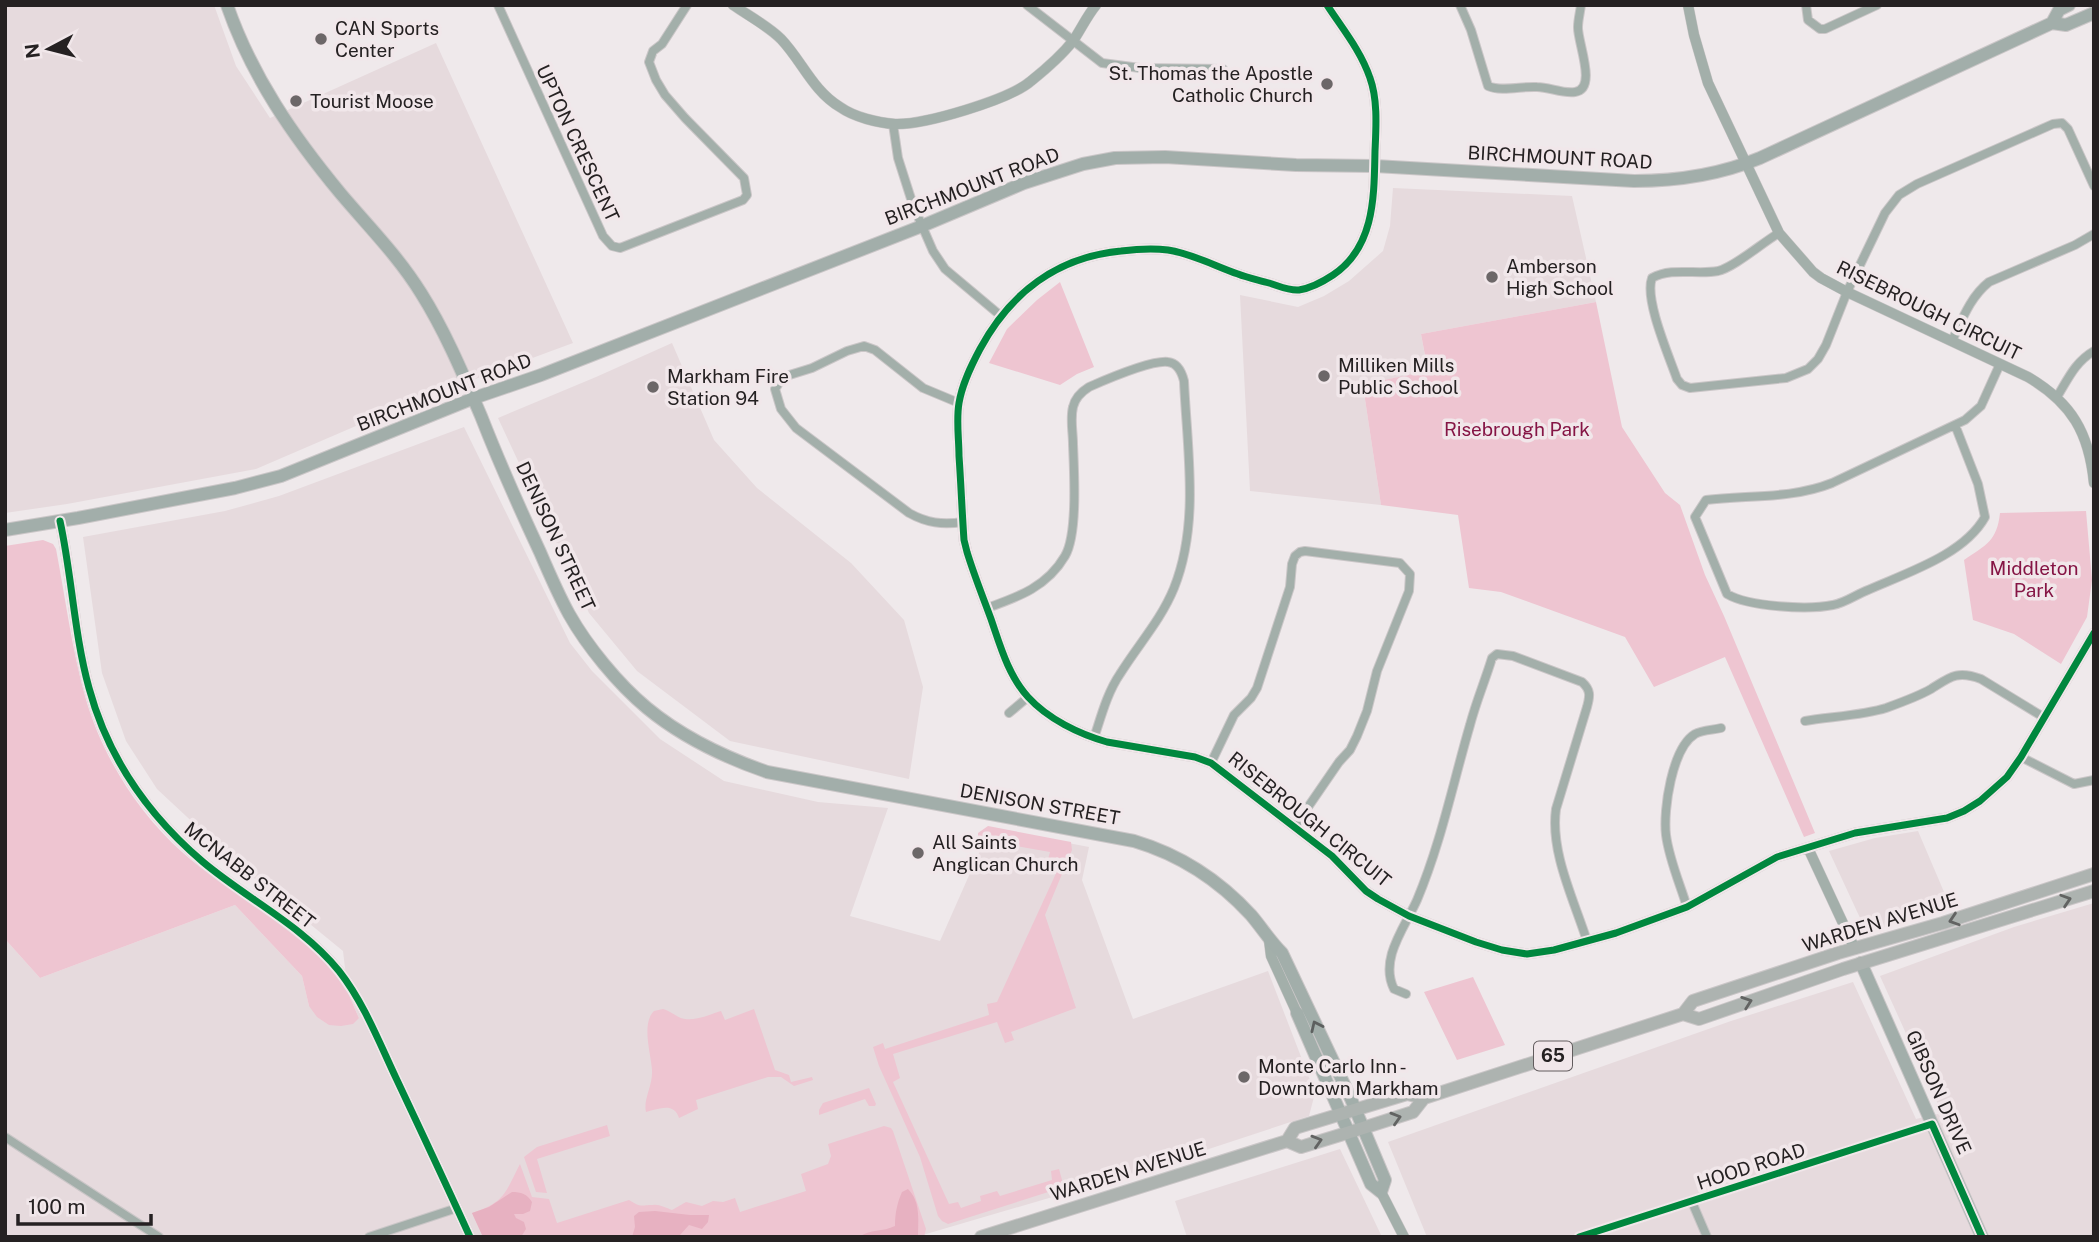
<svg xmlns="http://www.w3.org/2000/svg" width="2099" height="1242" font-family="'Public Sans',sans-serif">
  <style>
    .built { fill: #e6dadd }
    .green { fill: #eec5d1 }
    .forest { fill: #e7b1c1 }
    .lines { fill: none; stroke-linecap: round; stroke-linejoin: round }
    .minor-casing { stroke: #cac6c7; stroke-width: 10 }
    .tertiary-casing { stroke: #cac6c7; stroke-width: 11 }
    .secondary-casing { stroke: #cac6c7; stroke-width: 14 }
    .primary-casing { stroke: #cac6c7; stroke-width: 14 }
    .minor { stroke: #a3afaa; stroke-width: 8 }
    .tertiary { stroke: #a3afaa; stroke-width: 10 }
    .secondary { stroke: #a2aeaa; stroke-width: 12 }
    .primary { stroke: #adb3b0; stroke-width: 12 }
    .cycleway-casing { stroke: #f1e7ea; stroke-width: 11 }
    .cycleway { stroke: #00873e; stroke-width: 7 }
    .oneway { stroke: #626362 }
    .oneway2 { stroke: #5d605f }
    .poi-dot { fill: #6c6768; stroke: #f1e7ea; stroke-width: 2.5 }
    .labels { text-anchor: middle; stroke-width: 7; stroke-linejoin: round; paint-order: stroke }
    .shield { fill: #f1e7ea; stroke: #625c5e; stroke-width: 2 }
    .shield-label { font-size: 18px; font-weight: bold; fill: #252122 }
    .poi-label { font-size: 19px; fill: #252122; stroke: #f1e7ea; text-anchor: start }
    .street-label { font-size: 19px; fill: #252122; stroke: #f1e7ea }
    .park-label { font-size: 19px; fill: #851545; stroke: #f1e7ea }
  </style>
  <rect width="100%" height="100%" fill="#efe9eb"/>
  <path class="built" d="M5,5h209l22,61 34,52 166,-75 137,300 -166,61 -151,65 -189,35 -62,9z
    M1393,188l179,8 24,106 -175,32 7,38 -49,9 -16,5 18,119 -131,-14 -10,-196 58,12 26,-11 25,-15 34,-30 7,-25z
    M672,343l42,97 43,48 94,75 53,57 19,67 -14,92 -179,-38 -93,-70 -48,-58 -91,-195 98,-41z
    M464,427l106,216 22,28 68,68 64,42 94,21 70,6 -38,108 90,25 50,-113 99,19 -7,33 51,139 135,-48 47,122 -6,23 -158,52 -235,69h-911v-298l35,39 195,-73 67,71 7,30 50,12 -11,-25 -5,-42 -99,-81 -87,-81 -31,-48 -24,-68 -19,-136 142,-26 54,-15z
    M1918,831l32,75 -83,27 -38,-82 46,-13z
    M2094,903v334h-667l-39,-95 343,-121 122,-39 63,137 26,-6 -62,-137 134,-49z
    M1340,1149l42,88h-195l-12,-36z"/>
  <path class="green" d="M1060,282l34,85 -17,7 -17,11 -71,-22 18,-34 30,-29z
    M1596,302l26,125 43,66 15,12 25,70 19,41 91,217 -11,4 -79,-180 -71,30 -29,-50 -124,-45 -32,-4 -11,-73 -77,-10 -18,-119 16,-5 49,-10 -7,-37z
    M2086,511l6,69 -5,37 -26,47 -47,-30 -41,-14 -9,-60c22,-15 33,-19 36,-47z
    M43,540l10,4 3,5c9,47 16,101 29,147 16,58 52,116 97,156 50,45 133,84 166,141 4,8 7,17 11,25l-6,6 -12,2 -12,-1 -12,-8 -8,-11 -7,-30 -67,-71 -195,73 -35,-39v-393z
    M988,826l83,16 1,8 -27,65 31,93 -65,24 3,8 -9,3 -8,-21 -104,32 7,24 -7,4 56,122 9,-2 3,6 20,-7 -1,-5 17,-5 3,5 52,-16 -1,-9 8,-2 5,18 -116,37 -6,-3 -4,-5 -18,-59 -41,-91 -6,-19 10,-4 2,6 104,-34 -2,-11 10,-2 61,-133 -11,-6 3,-11 -51,-9 -1,6 -11,1v-11l-9,-3v-3z
    M1473,977l32,68 -48,15 -33,-68z
    M663,1009c8,2 14,9 22,10 11,2 26,-5 36,-8l4,9 29,-11 21,61 14,5 2,7 21,-5 1,3 -19,6 -13,-9h-13l-72,23 2,9 -19,9c-5,-16 -20,-9 -33,-6 -3,-13 7,-26 6,-42 -1,-17 -11,-46 2,-59z
    M869,1088l7,16 -1,2h-6l-4,-7 -46,16v-5l4,-7z
    M607,1125l3,11 -73,23 10,34 -11,-1 -12,-35 13,-10z
    M884,1126l7,2 2,3 33,98 -2,8h-441l-11,-24c33,-11 33,-20 48,-49l12,33 17,2 8,24 72,-23c13,8 10,5 24,5 6,-1 13,3 19,5l14,-8 16,4 11,-5 10,1 12,-4 5,14 66,-21 -5,-17 27,-10 3,-8 -3,-12z"/>
  <path class="forest" d="M908,1189c13,13 10,31 10,48h-59c11,-8 24,-5 36,-11 0,-12 2,-23 7,-34z
    M512,1192c9,0 15,2 20,10l-2,9 -7,3h-9l2,4 8,4 2,7 -5,8h-38l-11,-24 17,-6z
    M655,1211l35,4h19l-1,7 -6,7 -13,-4 -9,10 -6,2h-42l3,-10 -1,-11 5,-4z"/>
  <g class="lines">
    <defs>
      <path id="minor" d="M498,5l105,231 9,10 8,2 123,-48 4,-5 -3,-17 -59,-60 -20,-23 -9,-15 -7,-18 4,-11 9,-7 25,-39
        M1027,5l75,58 38,5 83,1
        M1460,5l11,25 17,56c13,6 34,0 49,1 12,0 26,7 38,5 23,-3 2,-51 3,-65 0,-7 2,-14 3,-22
        M1806,5l2,15 12,9h5l52,-24
        M893,124l5,34 15,47 20,46 12,18 56,47
        M1779,233c-16,9 -44,34 -61,38 -21,4 -46,-4 -66,7 -8,21 17,78 25,101l5,6 8,3 96,-10 22,-9 10,-10 8,-14 21,-53 38,-79 14,-18 18,-11 136,-60 9,-1 6,6 26,57
        M1952,341c10,-21 18,-44 37,-59l86,-37 19,-11
        M2057,397c11,-18 18,-35 37,-46
        M959,403l-36,-15 -48,-38 -11,-4 -17,5 -35,17 -29,9 -8,12 6,20 15,19 113,85c18,10 33,12 54,9
        M1955,425l23,59 7,33c-21,38 -79,56 -117,73 -11,4 -23,13 -35,15 -25,5 -84,2 -106,-11l-32,-77 11,-17c42,-5 86,-1 126,-17l133,-63 16,-14 19,-42
        M987,608c31,-11 60,-21 78,-52 13,-22 9,-85 8,-112 0,-12 -3,-25 0,-37 2,-9 8,-15 16,-20 16,-7 63,-27 79,-25 10,1 14,11 16,19 3,68 16,142 -10,207 -13,32 -36,57 -54,86 -13,19 -19,43 -26,64
        M1009,713l19,-16
        M1805,721c23,-4 60,-6 81,-13 11,-4 35,-13 45,-19 19,-12 26,-19 50,-10l64,39
        M2021,757l53,27 20,-4
        M1211,763l23,-48 17,-17 6,-10 33,-101 2,-23 3,-8 5,-4 5,-1 95,12 10,11 -1,17 -32,80 -10,40 -10,25 -7,14 -11,12 -44,64
        M1687,907c-7,-23 -18,-48 -21,-72 -3,-25 6,-87 29,-101 7,-4 18,-4 26,-6
        M1406,994l-12,-5c-15,-30 11,-62 23,-89 24,-57 36,-117 53,-175 6,-23 15,-44 22,-67l5,-4 16,2 69,26c9,8 8,14 5,25l-31,102c-6,43 18,91 31,132
        M5,1137l154,100
        M1692,1202l15,35
        M369,1237l88,-29
        M1579,1237l353,-113"/>
      <path id="tertiary" d="M733,5c16,11 35,21 48,34 21,22 32,52 59,68 14,10 38,16 55,17 29,1 114,-24 136,-43 15,-12 30,-25 42,-40 8,-12 14,-25 23,-36
        M1327,5c15,23 34,46 43,73 8,22 6,50 5,73 -1,45 0,96 -42,124 -9,6 -22,13 -34,15 -10,1 -20,-4 -30,-7 -10,-3 -21,-5 -31,-9 -23,-8 -45,-20 -70,-24 -15,-2 -31,-1 -47,1 -64,6 -111,42 -141,98 -9,17 -18,35 -21,54 -3,17 0,36 0,53 2,28 3,56 5,84l3,12c7,23 16,45 24,67 9,26 17,56 37,78 20,22 51,37 79,45l88,15 16,6 121,93 34,35 12,8 31,17 67,26 26,8 25,4 27,-4 62,-17 71,-26 90,-50 78,-24 92,-15 17,-7 16,-10 27,-24 14,-20 73,-124
        M1688,5l6,30 14,48 71,150 34,39 8,6 26,14 181,85c44,26 61,56 66,106
        M60,521c12,55 14,113 29,167 19,70 60,128 114,174 44,37 100,64 136,109 25,32 40,71 57,107 25,53 50,106 74,159
        M1808,848l47,101
        M1269,940l2,16 26,57
        M1381,1192l23,45"/>
      <path id="secondary" d="M227,5c25,72 66,131 114,189 28,33 57,62 80,99 24,38 42,81 60,123 18,46 38,91 59,136 9,21 18,42 29,62 18,32 49,70 78,94 35,29 77,49 120,64l367,69c47,14 84,38 117,74 11,13 19,26 31,38l69,146 34,81 -4,12 -10,-8 -74,-171
        M2052,23l7,-13 10,-5
        M5,530l73,-12 157,-30 46,-12 193,-78 67,-23 381,-149 102,-43 59,-19 32,-6 50,-1 131,8 79,1 259,15c45,0 85,-6 126,-23l292,-135 14,2 28,-12
        M1861,963l121,274"/>
      <path id="primary" d="M1683,1014l16,5 144,-50 251,-78
        M1287,1141l8,-13 112,-34 17,4 259,-84 10,-13 145,-48 105,-30 151,-49
        M981,1237l306,-96 14,6 62,-19 50,-16 11,-14"/>
    </defs>
    <use href="#minor" class="minor-casing"/>
    <use href="#tertiary" class="tertiary-casing"/>
    <use href="#secondary" class="secondary-casing"/>
    <use href="#primary" class="primary-casing"/>
    <use href="#minor" class="minor"/>
    <use href="#tertiary" class="tertiary"/>
    <use href="#secondary" class="secondary"/>
    <use href="#primary" class="primary"/>
    <defs>
      <path id="cycleway" d="M1327,5c15,23 34,46 43,73 8,22 6,50 5,73 -1,45 0,96 -42,124 -9,6 -22,13 -34,15 -10,1 -20,-4 -30,-7 -10,-3 -21,-5 -31,-9 -23,-8 -45,-20 -70,-24 -15,-2 -31,-1 -47,1 -64,6 -111,42 -141,98 -9,17 -18,35 -21,54 -3,17 0,36 0,53 2,28 3,56 5,84l3,12c7,23 16,45 24,67 9,26 17,56 37,78 20,22 51,37 79,45l88,15 16,6 121,93 34,35 12,8 31,17 67,26 26,8 25,4 27,-4 62,-17 71,-26 90,-50 78,-24 92,-15 17,-7 16,-10 27,-24 14,-20 73,-124
        M60,521c12,55 14,113 29,167 19,70 60,128 114,174 44,37 100,64 136,109 25,32 40,71 57,107 25,53 50,106 74,159
        M1579,1237l353,-113 50,113"/>
    </defs>
    <use href="#cycleway" class="cycleway-casing"/>
    <use href="#cycleway" class="cycleway"/>
  </g>
  <defs><path id="oneway-chevron" d="M-2-3.5L2.5 0L-2 3.5" fill="none" stroke-width="1.6" stroke-linecap="round" stroke-linejoin="round" transform="scale(1.75)"/></defs>
  <g class="oneway">
    <use href="#oneway-chevron" transform="translate(2066 900) rotate(-18)"/>
    <use href="#oneway-chevron" transform="translate(1954 920) rotate(162)"/>
    <use href="#oneway-chevron" transform="translate(1747 1002) rotate(-19)"/>
    <use href="#oneway-chevron" transform="translate(1396 1118) rotate(-17)"/>
    <use href="#oneway-chevron" transform="translate(1317 1141) rotate(-17)"/>
  </g>
  <use class="oneway2" href="#oneway-chevron" transform="translate(1316 1026) rotate(-115)"/>
  <g class="poi-dot">
    <circle cx="321" cy="39" r="7"/>
    <circle cx="1327" cy="84" r="7"/>
    <circle cx="296" cy="101" r="7"/>
    <circle cx="1492" cy="277" r="7"/>
    <circle cx="1324" cy="376" r="7"/>
    <circle cx="653" cy="387" r="7"/>
    <circle cx="918" cy="853" r="7"/>
    <circle cx="1244" cy="1077" r="7"/>
  </g>
  <g class="labels">
    <rect class="shield" x="1534" y="1041.5" width="38" height="29" rx="5"/>
    <g class="shield-label">
      <text x="1553" y="1062">65</text>
    </g>
    <g class="poi-label">
      <text x="335" y="35">CAN Sports<tspan x="335" dy="22">Center</tspan></text>
      <text x="1313" y="80" text-anchor="end">St. Thomas the Apostle<tspan x="1313" dy="22">Catholic Church</tspan></text>
      <text x="310" y="108">Tourist Moose</text>
      <text x="1506" y="273">Amberson<tspan x="1506" dy="22">High School</tspan></text>
      <text x="1338" y="372">Milliken Mills<tspan x="1338" dy="22">Public School</tspan></text>
      <text x="667" y="383">Markham Fire<tspan x="667" dy="22">Station 94</tspan></text>
      <text x="932" y="849">All Saints<tspan x="932" dy="22">Anglican Church</tspan></text>
      <text x="1258" y="1073">Monte Carlo Inn -<tspan x="1258" dy="22">Downtown Markham</tspan></text>
    </g>
    <g class="street-label">
      <text transform="translate(578 143) rotate(65)" y="7">UPTON CRESCENT</text>
      <text transform="translate(1560 157) rotate(3)" y="7">BIRCHMOUNT ROAD</text>
      <text transform="translate(972 186) rotate(-21)" y="7">BIRCHMOUNT ROAD</text>
      <text transform="translate(1929 310) rotate(26)" y="7">RISEBROUGH CIRCUIT</text>
      <text transform="translate(444 392) rotate(-21)" y="7">BIRCHMOUNT ROAD</text>
      <text transform="translate(556 536) rotate(65)" y="7">DENISON STREET</text>
      <text transform="translate(1040 804) rotate(10)" y="7">DENISON STREET</text>
      <text transform="translate(1310 819) rotate(39)" y="7">RISEBROUGH CIRCUIT</text>
      <text transform="translate(250 875) rotate(38)" y="7">MCNABB STREET</text>
      <text transform="translate(1880 922) rotate(-17)" y="7">WARDEN AVENUE</text>
      <text transform="translate(1939 1092) rotate(66)" y="7">GIBSON DRIVE</text>
      <text transform="translate(1751 1166) rotate(-18)" y="7">HOOD ROAD</text>
      <text transform="translate(1128 1171) rotate(-17)" y="7">WARDEN AVENUE</text>
    </g>
    <g class="park-label">
      <text x="1517" y="436">Risebrough Park</text>
      <text x="2034" y="575">Middleton<tspan x="2034" dy="22">Park</tspan></text>
    </g>
  </g>
  <rect width="2099" height="1242" fill="none" stroke="#252122" stroke-width="14"/>
  <g transform="translate(49 49) rotate(263)" stroke="#f1e7ea" stroke-width="5" paint-order="stroke">
  <path d="M0-5L12 26L0 18L-12 26Z" fill="#252122"/>
  <text y="-10" font-size="19" font-weight="bold" text-anchor="middle" fill="#252122">N</text>
  </g>
  <path d="M18 1214v10h133v-10" fill="none" stroke="#252122" stroke-width="3.5"/>
  <text x="28" y="1214" font-size="21" fill="#252122" stroke="#f1e7ea" stroke-width="5" paint-order="stroke">100 m</text>
</svg>
